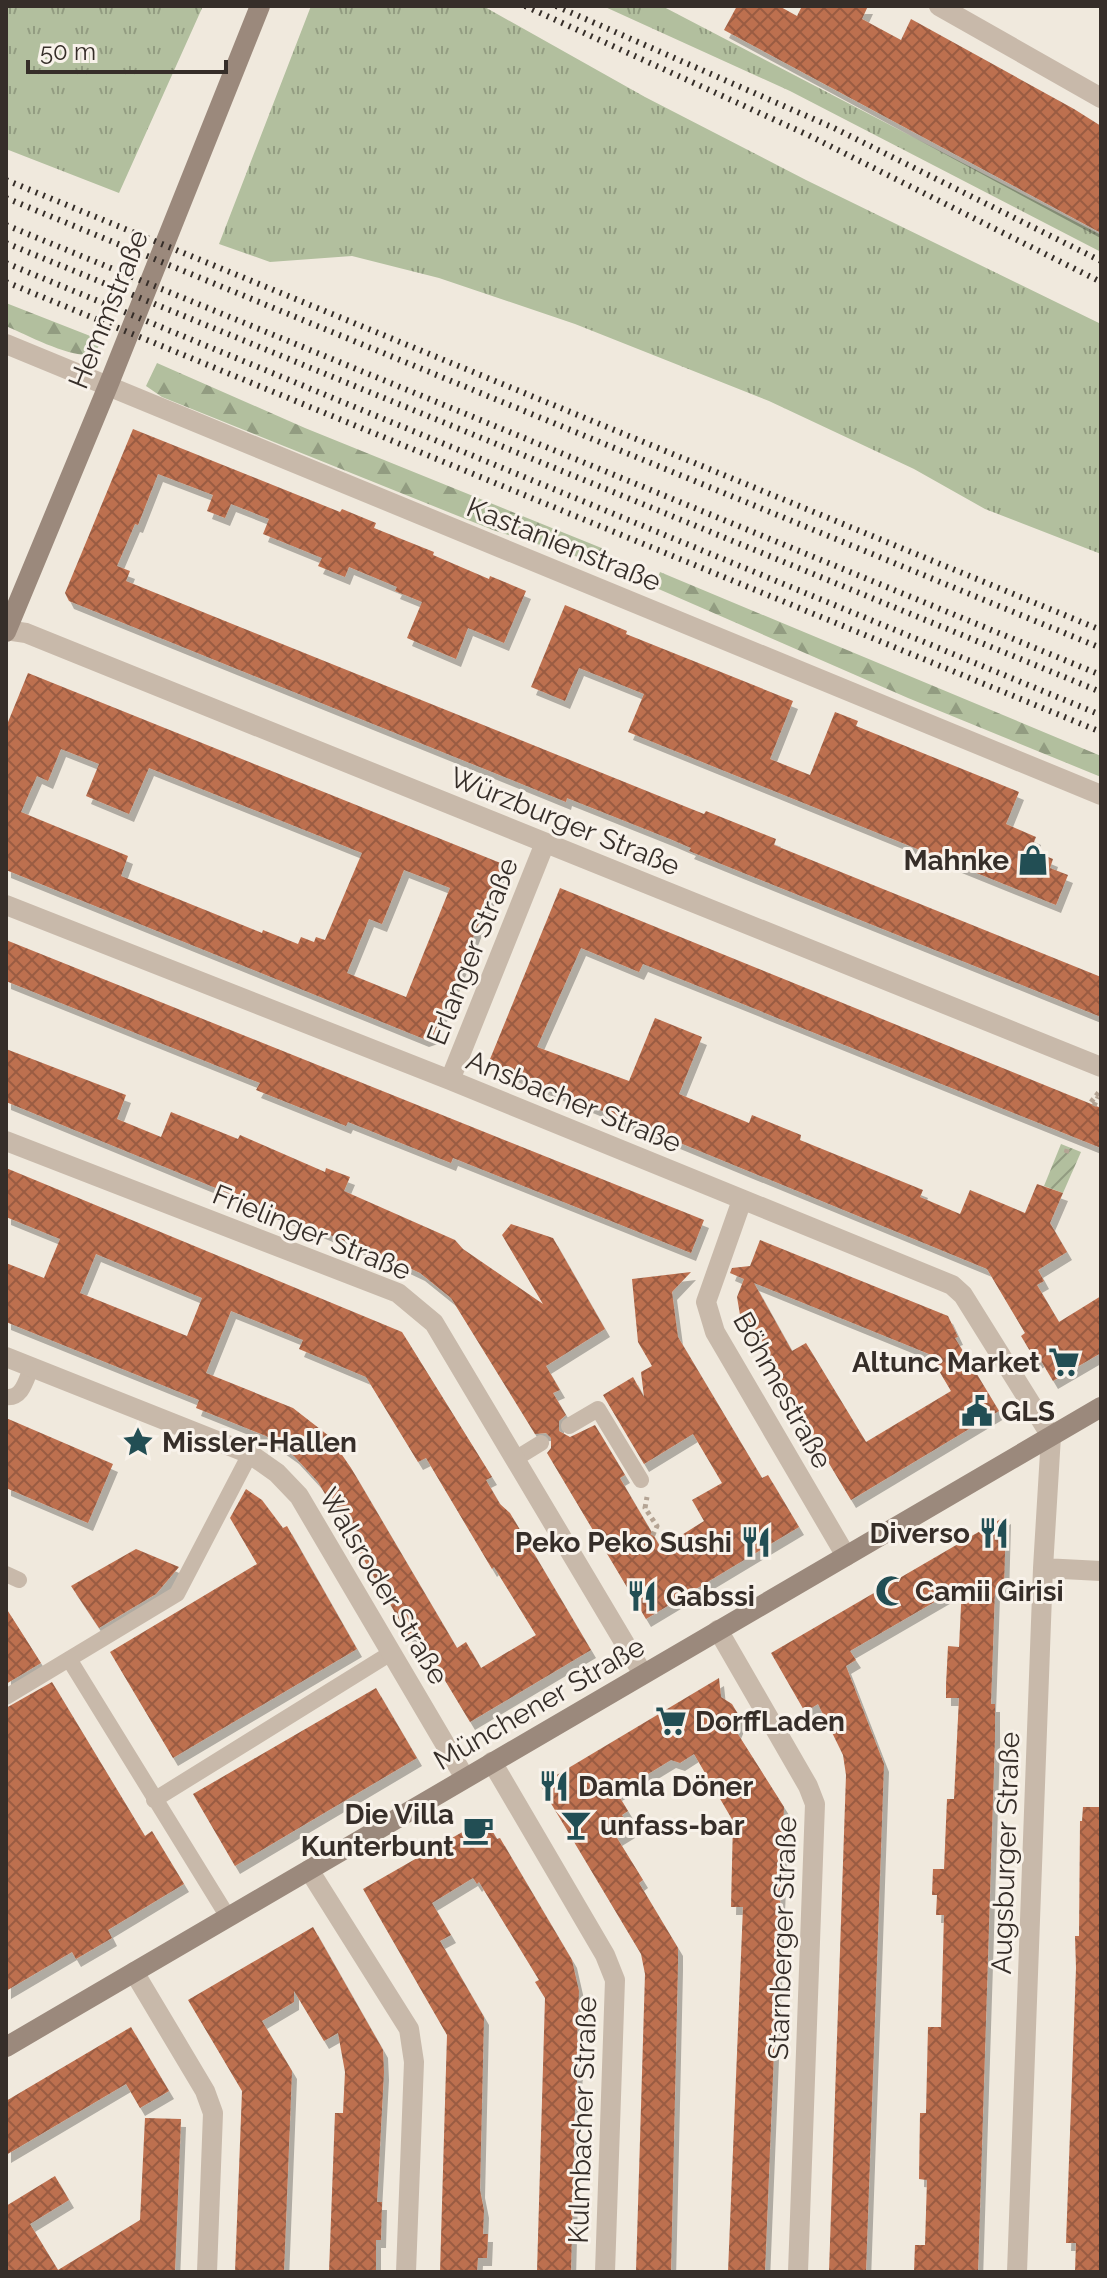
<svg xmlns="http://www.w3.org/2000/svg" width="1107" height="2278" font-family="Raleway,sans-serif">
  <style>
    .grass { fill: url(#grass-tufts) }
    .forest { fill: url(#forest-firs) }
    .garden { fill: url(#garden-furrows) }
    .building { fill: url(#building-cross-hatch); fill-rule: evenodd; filter: url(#shadow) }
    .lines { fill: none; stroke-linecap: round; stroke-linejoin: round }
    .path { stroke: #b4a494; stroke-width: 5; stroke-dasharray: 4 4; stroke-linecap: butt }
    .lane { stroke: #c8b9aa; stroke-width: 16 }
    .street { stroke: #c8b9aa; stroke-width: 20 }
    .secondary { stroke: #9b897c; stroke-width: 20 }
    .rail { stroke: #362e29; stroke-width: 6; stroke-dasharray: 2 6; stroke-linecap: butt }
    .labels { text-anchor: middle; stroke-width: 6; stroke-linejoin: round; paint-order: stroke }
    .street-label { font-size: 28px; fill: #362e29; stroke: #f8f2ea }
    .poi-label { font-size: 28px; font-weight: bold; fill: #362e29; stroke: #f8f2ea; text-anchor: start }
  </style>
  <defs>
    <pattern id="grass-tufts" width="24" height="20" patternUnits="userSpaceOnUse" patternTransform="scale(2)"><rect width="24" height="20" fill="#b2bf9e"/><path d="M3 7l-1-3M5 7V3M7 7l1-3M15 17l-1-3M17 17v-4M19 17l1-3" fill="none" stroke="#929c81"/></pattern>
    <pattern id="forest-firs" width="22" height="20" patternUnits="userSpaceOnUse" patternTransform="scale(2)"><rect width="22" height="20" fill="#b2bf9e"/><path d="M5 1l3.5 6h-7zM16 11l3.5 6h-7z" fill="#929c81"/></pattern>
    <pattern id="garden-furrows" width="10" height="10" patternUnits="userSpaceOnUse" patternTransform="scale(2)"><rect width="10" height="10" fill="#b2bf9e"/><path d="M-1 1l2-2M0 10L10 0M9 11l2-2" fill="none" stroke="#929c81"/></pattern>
    <pattern id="building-cross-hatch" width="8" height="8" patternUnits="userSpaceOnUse" patternTransform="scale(2)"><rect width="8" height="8" fill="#bd704f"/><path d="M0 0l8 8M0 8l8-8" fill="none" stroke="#9a5c42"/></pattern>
    <filter id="shadow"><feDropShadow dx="5" dy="8" stdDeviation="0" flood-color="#0004"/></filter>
  </defs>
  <rect width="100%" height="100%" fill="#f0e9dd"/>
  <path class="grass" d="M6,6h197l-84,187 -113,-44z
    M311,6h172l162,91 161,83 295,144v230l-116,-45 -71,-40 -145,-68 -194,-77 -136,-46 -87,-22 -82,6 -51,-18z
    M603,6h59l439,229v17l-311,-161z"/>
  <path class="forest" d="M6,303l97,38 -11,14c-24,2 -63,-19 -86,-29z
    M157,363l148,65 304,123 -6,14 -110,-35 -331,-133 -16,-11z
    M660,572l441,184v21l-193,-79 -254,-111z"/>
  <path class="garden" d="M1061,1144l20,8 -18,41 -19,-7z"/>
  <path class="building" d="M737,6h42l18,10 5,-10h66l-6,13 39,21 10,-21 163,90 27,17v107l-377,-203z
    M133,429l207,83 2,-3 34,14 -2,5 60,24 -1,3 56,24 1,-3 36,15 -22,52 -36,-15 -12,31 -49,-21 15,-36 -27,-11 2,-4 -48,-20 -4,10 -27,-11 4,-8 -59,-24 6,-15 -38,-15 -6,14 -18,-7 6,-16 -55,-21 -20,51 -3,-1 -18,42 13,5 -4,10 558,225 20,8 2,-3 70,28 -2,6 327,132v40l-412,-166 2,-3 -21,-9 -103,-41 -1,4 -497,-201 -4,-8z
    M565,605l62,26 -1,3 167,67 -23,58 40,16 25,-63 23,9 -2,5 163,66 -13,32 30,13 -5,13 22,9 -3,9 18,7 -12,30 -428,-173 16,-38 -65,-26 -14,33 -34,-14z
    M28,673l475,191 -70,172 -9,3 -418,-169v-143zM61,749l38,15 -13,32 43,18 20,-46 213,85 -37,87 -9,-3 -2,5 -13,-5 -3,7 -35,-14 -1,3 -141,-57 7,-20 -107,-44 16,-36 11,5zM404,870l46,18 -44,109 -59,-24 22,-54 13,5z
    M560,888l541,220v40l-458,-184 -4,8 -58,-24 -44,99 92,34 26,-63 47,19 -23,57 70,29 3,-8 49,20 -1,5 123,50 -3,7 40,17 10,-24 55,23 12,-29 26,9 -13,30 17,29 -29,18 6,11 -7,4 22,37 42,-26v57l-48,28 -13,-22 -4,2 -15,-25 4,-3 -38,-64 -499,-205z
    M6,940l698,280 -13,33 -238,-95 -2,5 -103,-41 -2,4 -90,-36 4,-7 -254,-102z
    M6,1049l120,46 -9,24 44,18 10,-25 67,27 2,-4 85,37 1,-4 24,9 -6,14 111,49 8,9 80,55 -41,-69 9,-11 42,14 52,91 -59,37 14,24 -7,3 13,22 -7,6v10l11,6 25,-12 30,50 -5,3 1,2 40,68 43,-27 -12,-21 30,-17 -29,-49 -49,30 -41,-69 30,-18 11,20 -3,-25 11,-6 -14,-24 -6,-63 59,-7 -19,20 6,45 84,141 6,-3 31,52 -153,92 -99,-166 4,-5v-10l-5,-5 -11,1 -84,-136 -31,-25 -19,-9 -395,-162z
    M6,1168l396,164 90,145 -6,3 14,24 10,9 81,137 -121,72 -53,-88 -7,4 -92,-156 -24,-26 -28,-20 -70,-28 3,-8 -193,-78v-59l38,15 16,-39 -54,-22zM96,1254l106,44 -15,38 -107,-43zM231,1311l72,29 -4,9 67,28 52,85 8,-4 66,111 2,-2 42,68 -55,33 -15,-26 -9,6 -106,-180 -22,-32 -36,-28 -87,-35z
    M760,1240l188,76 10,21 -3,1 44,73 -148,89 -111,-185 -3,-18 7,-18 -14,-6 2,-5 18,-2zM754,1283l175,71 22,37 -85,51 -60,-99 -14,8z
    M6,1418l107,46 -25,59 -82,-35z
    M246,1489l16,11 21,28 4,-2 70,123 -184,109 -63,-106 147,-88 -27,-46z
    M1006,1516l-2,73h-9l-4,115h4v33l-17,535h-64l1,-27h10l2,-65 -8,-1 1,-66h6l2,-86h13l3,-112h-8l1,-20h-5l1,-26h11l3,-70h7l5,-101h-13v-13l2,-39 11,1 3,-61 -112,65 6,9 -10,6 38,98 -18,508h-37l17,-497 -3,-20 -25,-51 -13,8 -34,-59z
    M136,1549l43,18 -23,27 -57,34 -28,-42z
    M6,1608l35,55 -35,21z
    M719,1678l2,19 11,7 9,15 -5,12 48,76 -19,465h-37l15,-365h-12l2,-86 -39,-67 -14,9 -9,-3 -54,33 11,18 -6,4 8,15 -13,8 26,42 -4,3 39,65v15l-7,309h-35l9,-298 -4,-20 -101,-169z
    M52,1682l93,154 7,-5 32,53 -76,46 4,8 -36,21 -4,-7 -66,39v-283z
    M376,1688l41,70 -182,108 -42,-72z
    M1083,1807h18v465h-26l1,-29h-10l10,-275 -1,-32h4l1,-115h2z
    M485,1819l12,20 3,-1 72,122 7,31 -2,50h3l-5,68 -4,163h-34l8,-274 -10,-16 4,-2 -60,-98 -2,2 -4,-6 -41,25 19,32 -11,6 44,76 -4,173 4,20 -1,24h5l-1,24h-9l-1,14h-37l7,-237 -84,-146z
    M313,1927l70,123 1,22 -7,130h5l-1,38h-5v32h-47l6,-159h8l2,-41 -7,-39 -14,8 -30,-50v11l-32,19 30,50 -8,201h-49l7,-181 -54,-91z
    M131,2027l38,64 -29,17 -14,-24 -120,71v-54z
    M145,2118l36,1 -6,153h-169v-66l49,-30 14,24 -39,24 28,46 82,-50z"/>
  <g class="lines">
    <path class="path" d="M1091,1102l8,-10
      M1094,1106l4,-9
      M1066,1153l2,-6
      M646,1550l11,-24 -12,-18 2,-11"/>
    <path class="lane" d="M6,1397c17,2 20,-18 26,-31
      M569,1426l29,-17 43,71
      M515,1459l26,-16
      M6,1574l13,6
      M69,1659l159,258
      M6,1697l171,-103 73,-140
      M154,1800l237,-147"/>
    <path class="street" d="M939,6l162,92
      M6,344l1095,451
      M6,630l20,3 1075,434
      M6,905l444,175 502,205 11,10 88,141 -8,132 -26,704
      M450,1080l95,-237
      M6,1141l392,152 36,30 209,351
      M742,1200l-36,102 9,30 131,224
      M6,1357l244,97 27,19 22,23 166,282
      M1043,1568l58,3
      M718,1630l90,156 7,18 -17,468
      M492,1762l113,193 10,25 -10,292
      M309,1870l100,159 5,33 -8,210
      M134,1972l71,119 8,22 -6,159"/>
    <path class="secondary" d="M6,632l102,-246 152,-380
      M6,2047l1095,-640"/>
    <path class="rail" d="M525,6l283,129 293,147
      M556,6l278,122 267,133
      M6,180l1095,450
      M6,198l1095,450
      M6,225l1095,450
      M6,243l1095,449
      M6,263l1095,452
      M6,282l1095,450"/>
  </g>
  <defs>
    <symbol id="shop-bare" viewBox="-9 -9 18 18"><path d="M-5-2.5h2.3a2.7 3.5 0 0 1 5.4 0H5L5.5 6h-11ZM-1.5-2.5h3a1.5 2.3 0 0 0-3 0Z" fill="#224e54" stroke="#f8f2ea" stroke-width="2.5" paint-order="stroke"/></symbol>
    <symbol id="supermarket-bare" viewBox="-9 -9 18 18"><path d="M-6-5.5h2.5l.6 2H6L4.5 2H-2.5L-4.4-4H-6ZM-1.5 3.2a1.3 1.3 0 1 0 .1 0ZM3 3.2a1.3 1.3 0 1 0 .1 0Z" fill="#224e54" stroke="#f8f2ea" stroke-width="2.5" paint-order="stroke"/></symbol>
    <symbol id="civic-bare" viewBox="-9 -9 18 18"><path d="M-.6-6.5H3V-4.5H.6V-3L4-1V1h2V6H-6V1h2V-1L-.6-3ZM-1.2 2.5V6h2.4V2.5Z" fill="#224e54" stroke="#f8f2ea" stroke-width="2.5" paint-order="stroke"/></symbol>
    <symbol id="sight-bare" viewBox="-9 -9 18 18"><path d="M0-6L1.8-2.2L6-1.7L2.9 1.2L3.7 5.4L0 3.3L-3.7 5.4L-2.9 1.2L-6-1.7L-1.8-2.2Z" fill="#224e54" stroke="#f8f2ea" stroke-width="2.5" paint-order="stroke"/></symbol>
    <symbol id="restaurant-bare" viewBox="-9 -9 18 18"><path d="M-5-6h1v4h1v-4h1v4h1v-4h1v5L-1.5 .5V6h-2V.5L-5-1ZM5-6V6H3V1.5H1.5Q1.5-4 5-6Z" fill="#224e54" stroke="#f8f2ea" stroke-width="2.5" paint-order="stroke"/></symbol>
    <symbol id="mosque-bare" viewBox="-9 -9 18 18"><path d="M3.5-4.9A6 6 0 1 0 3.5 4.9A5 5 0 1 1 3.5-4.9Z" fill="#224e54" stroke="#f8f2ea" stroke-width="2.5" paint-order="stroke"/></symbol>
    <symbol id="bar-bare" viewBox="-9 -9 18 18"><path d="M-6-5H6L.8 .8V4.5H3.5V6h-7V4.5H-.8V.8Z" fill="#224e54" stroke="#f8f2ea" stroke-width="2.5" paint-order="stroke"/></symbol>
    <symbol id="cafe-bare" viewBox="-9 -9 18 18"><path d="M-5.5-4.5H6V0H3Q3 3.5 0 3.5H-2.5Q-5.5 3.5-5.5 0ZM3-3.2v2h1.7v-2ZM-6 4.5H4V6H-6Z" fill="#224e54" stroke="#f8f2ea" stroke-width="2.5" paint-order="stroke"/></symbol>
  </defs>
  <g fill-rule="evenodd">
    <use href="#shop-bare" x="1011" y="838" width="44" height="44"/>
    <use href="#supermarket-bare" x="1042" y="1340" width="44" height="44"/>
    <use href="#civic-bare" x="955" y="1389" width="44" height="44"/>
    <use href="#sight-bare" x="116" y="1420" width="44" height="44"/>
    <use href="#restaurant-bare" x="972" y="1511" width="44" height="44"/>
    <use href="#restaurant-bare" x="734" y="1520" width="44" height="44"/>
    <use href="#mosque-bare" x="869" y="1569" width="44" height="44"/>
    <use href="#restaurant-bare" x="620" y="1574" width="44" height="44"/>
    <use href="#supermarket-bare" x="649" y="1699" width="44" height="44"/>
    <use href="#restaurant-bare" x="532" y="1764" width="44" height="44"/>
    <use href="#bar-bare" x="554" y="1803" width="44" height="44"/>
    <use href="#cafe-bare" x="456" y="1808" width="44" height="44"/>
  </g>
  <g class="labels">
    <g class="street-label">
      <text transform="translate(108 309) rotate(-68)" y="10">Hemmstraße</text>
      <text transform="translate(564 544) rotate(22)" y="10">Kastanienstraße</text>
      <text transform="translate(565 821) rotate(22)" y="10">Würzburger Straße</text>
      <text transform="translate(472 951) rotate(-68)" y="10">Erlanger Straße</text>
      <text transform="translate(574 1101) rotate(22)" y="10">Ansbacher Straße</text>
      <text transform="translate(312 1232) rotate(22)" y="10">Frielinger Straße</text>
      <text transform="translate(783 1390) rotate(61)" y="10">Böhmestraße</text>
      <text transform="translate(384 1586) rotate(59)" y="10">Walsroder Straße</text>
      <text transform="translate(539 1703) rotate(-30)" y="10">Münchener Straße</text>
      <text transform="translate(1005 1853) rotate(-88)" y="10">Augsburger Straße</text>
      <text transform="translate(782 1938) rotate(-88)" y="10">Starnberger Straße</text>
      <text transform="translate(582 2120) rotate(-88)" y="10">Kulmbacher Straße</text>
    </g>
    <g class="poi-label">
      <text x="1009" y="870" text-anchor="end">Mahnke</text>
      <text x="1040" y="1372" text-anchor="end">Altunc Market</text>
      <text x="1001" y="1421">GLS</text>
      <text x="162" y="1452">Missler-Hallen</text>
      <text x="970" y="1543" text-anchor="end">Diverso</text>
      <text x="732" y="1552" text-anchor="end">Peko Peko Sushi</text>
      <text x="915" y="1601">Camii Girisi</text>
      <text x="666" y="1606">Gabssi</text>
      <text x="695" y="1731">DorffLaden</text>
      <text x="578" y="1796">Damla Döner</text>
      <text x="454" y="1824" text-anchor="end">Die Villa<tspan x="454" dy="32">Kunterbunt</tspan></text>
      <text x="600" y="1835">unfass-bar</text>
    </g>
  </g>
  <rect width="1107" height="2278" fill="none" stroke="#362e29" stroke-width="16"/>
  <path d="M28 60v12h198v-12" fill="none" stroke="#362e29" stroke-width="4"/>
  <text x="40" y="60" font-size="24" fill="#362e29" stroke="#f8f2ea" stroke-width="6" paint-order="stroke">50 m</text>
</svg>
